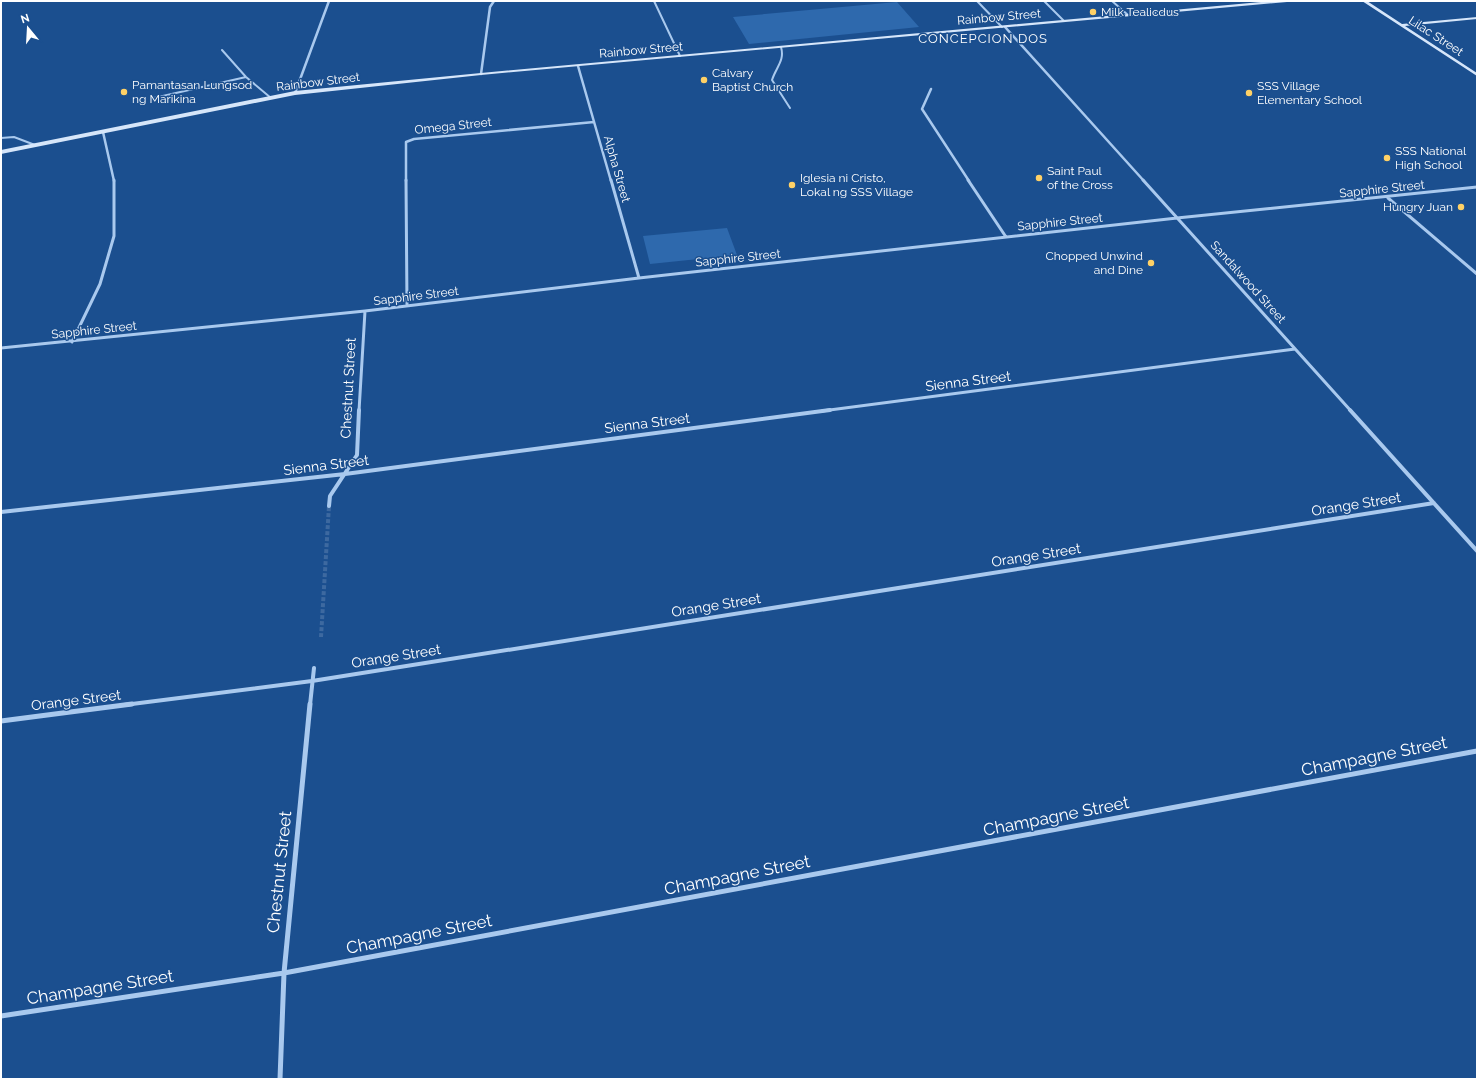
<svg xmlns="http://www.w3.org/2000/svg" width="1478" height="1080" font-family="Raleway,sans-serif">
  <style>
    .green { fill: #2e69ad }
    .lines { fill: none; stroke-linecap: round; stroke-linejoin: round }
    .street-tunnel { stroke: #3d69a0; stroke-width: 4; stroke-dasharray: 4 2; stroke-linecap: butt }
    .lane { stroke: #a9c9ee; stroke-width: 2 }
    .street-far3 { stroke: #a9c9ee; stroke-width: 2.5 }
    .street-far2 { stroke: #a9c9ee; stroke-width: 3 }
    .street-far1 { stroke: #a9c9ee; stroke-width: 4 }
    .street { stroke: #a9c9ee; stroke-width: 5 }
    .secondary { fill: #d6e6fa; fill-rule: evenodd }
    .poi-dot { fill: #ffd166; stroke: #1b4f8f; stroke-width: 1.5 }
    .labels { text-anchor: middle; stroke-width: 3; stroke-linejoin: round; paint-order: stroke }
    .far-poi-label { font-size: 12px; fill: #fff; stroke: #1b4f8f; text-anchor: start }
    .far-street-label { font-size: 12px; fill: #fff; stroke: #1b4f8f }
    .far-quarter-label { font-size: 13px; letter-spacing: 1px; fill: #fff; stroke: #1b4f8f }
    .street-label { font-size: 14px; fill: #fff; stroke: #1b4f8f }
    .near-street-label { font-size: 17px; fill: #fff; stroke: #1b4f8f }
  </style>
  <rect width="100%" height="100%" fill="#1b4f8f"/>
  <path class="green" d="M897,2l22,25 -170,17 -16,-27z
    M727,228l10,27 -87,9 -7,-28z"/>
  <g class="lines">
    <path class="street-tunnel" d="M321,637l8,-131"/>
    <path class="lane" d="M69,1h10
      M654,1l26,55
      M977,1l25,26
      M1044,1l20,20
      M1112,1l16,14
      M781,47c4,14 -5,20 -9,33l18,28
      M222,50l24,27 25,21
      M154,98l92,-21
      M1,138l13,-1 21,8"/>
    <path class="street-far3" d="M1005,27l139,154
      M578,66l33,115
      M481,74l9,-67 4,-6
      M931,89l-9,20 47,72
      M295,93l34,-92
      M103,132l11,49
      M406,181v-39l8,-3 180,-17"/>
    <path class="street-far2" d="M406,180l1,126
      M611,180l28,98
      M968,180l38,57
      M1143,180l208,231
      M1388,198l89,76
      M72,342l28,-58 14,-48v-56
      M1,348l364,-37 274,-33 538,-60 300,-31
      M359,411l6,-100
      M822,411l473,-62"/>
    <path class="street-far1" d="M1350,410l127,141
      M329,506l1,-10 27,-41 2,-45
      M1,512l344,-38 485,-64
      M124,705l188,-24 1122,-178
      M310,705l4,-37"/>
    <path class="street" d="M1,721l131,-17
      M1,1016l283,-43 1193,-222
      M280,1079l4,-106 26,-269"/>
    <path class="secondary" d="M1272,1h17l-2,1 -806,73 -186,20 -294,59v-4l294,-59 186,-18z
      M1362,1h5l35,23 75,-7v2l-72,7 72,47v3z"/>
  </g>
  <g class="poi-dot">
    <circle cx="1093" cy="12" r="4"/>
    <circle cx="704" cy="80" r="4"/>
    <circle cx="124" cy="92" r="4"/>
    <circle cx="1249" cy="93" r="4"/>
    <circle cx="1387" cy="158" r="4"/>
    <circle cx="1039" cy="178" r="4"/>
    <circle cx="792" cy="185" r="4"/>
    <circle cx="1461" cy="207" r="4"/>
    <circle cx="1151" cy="263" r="4"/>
  </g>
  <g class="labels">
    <g class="far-poi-label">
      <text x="1101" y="16">Milk Tealicdus</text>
      <text x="712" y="77">Calvary<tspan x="712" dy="14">Baptist Church</tspan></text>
      <text x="132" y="89">Pamantasan Lungsod<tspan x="132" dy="14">ng Marikina</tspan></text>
      <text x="1257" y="90">SSS Village<tspan x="1257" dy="14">Elementary School</tspan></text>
      <text x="1395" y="155">SSS National<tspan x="1395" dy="14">High School</tspan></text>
      <text x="1047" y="175">Saint Paul<tspan x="1047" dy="14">of the Cross</tspan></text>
      <text x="800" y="182">Iglesia ni Cristo,<tspan x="800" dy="14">Lokal ng SSS Village</tspan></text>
      <text x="1453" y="211" text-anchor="end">Hungry Juan</text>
      <text x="1143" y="260" text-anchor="end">Chopped Unwind<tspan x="1143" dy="14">and Dine</tspan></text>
    </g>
    <g class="far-street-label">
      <text transform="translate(999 17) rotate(-5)" y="4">Rainbow Street</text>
      <text transform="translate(1436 36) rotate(33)" y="4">Lilac Street</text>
      <text transform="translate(641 50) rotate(-5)" y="4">Rainbow Street</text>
      <text transform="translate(318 82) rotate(-7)" y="4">Rainbow Street</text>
      <text transform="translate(453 126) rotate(-6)" y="4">Omega Street</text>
      <text transform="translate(617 169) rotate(74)" y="4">Alpha Street</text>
      <text transform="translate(1382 189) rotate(-6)" y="4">Sapphire Street</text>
      <text transform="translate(1060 222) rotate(-6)" y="4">Sapphire Street</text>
      <text transform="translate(738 258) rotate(-6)" y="4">Sapphire Street</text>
      <text transform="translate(1248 282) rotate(48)" y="4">Sandalwood Street</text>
      <text transform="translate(416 296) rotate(-7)" y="4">Sapphire Street</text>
      <text transform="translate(94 330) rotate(-6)" y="4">Sapphire Street</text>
    </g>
    <g class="far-quarter-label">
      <text x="983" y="43">CONCEPCION DOS</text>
    </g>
    <g class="street-label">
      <text transform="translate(968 381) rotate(-7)" y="5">Sienna Street</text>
      <text transform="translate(348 388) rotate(-87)" y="5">Chestnut Street</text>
      <text transform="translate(647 423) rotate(-7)" y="5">Sienna Street</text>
      <text transform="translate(326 465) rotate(-7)" y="5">Sienna Street</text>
      <text transform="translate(1356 504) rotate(-9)" y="5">Orange Street</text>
      <text transform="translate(1036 555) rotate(-9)" y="5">Orange Street</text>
      <text transform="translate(716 605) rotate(-9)" y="5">Orange Street</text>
      <text transform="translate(396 656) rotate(-9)" y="5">Orange Street</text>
      <text transform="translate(76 700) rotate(-7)" y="5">Orange Street</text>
    </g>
    <g class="near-street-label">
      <text transform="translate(1374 756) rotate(-11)" y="6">Champagne Street</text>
      <text transform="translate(1056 816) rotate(-11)" y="6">Champagne Street</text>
      <text transform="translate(279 872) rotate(-84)" y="6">Chestnut Street</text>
      <text transform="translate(737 875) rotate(-11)" y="6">Champagne Street</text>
      <text transform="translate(419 934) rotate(-11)" y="6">Champagne Street</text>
      <text transform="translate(100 987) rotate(-9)" y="6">Champagne Street</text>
    </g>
  </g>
  <rect width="1478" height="1080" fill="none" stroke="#ffffff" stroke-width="4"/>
  <g transform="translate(28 28) rotate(342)" stroke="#1b4f8f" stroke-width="3" paint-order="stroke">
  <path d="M0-3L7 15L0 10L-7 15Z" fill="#ffffff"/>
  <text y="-6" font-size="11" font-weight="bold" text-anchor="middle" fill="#ffffff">N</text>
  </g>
</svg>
